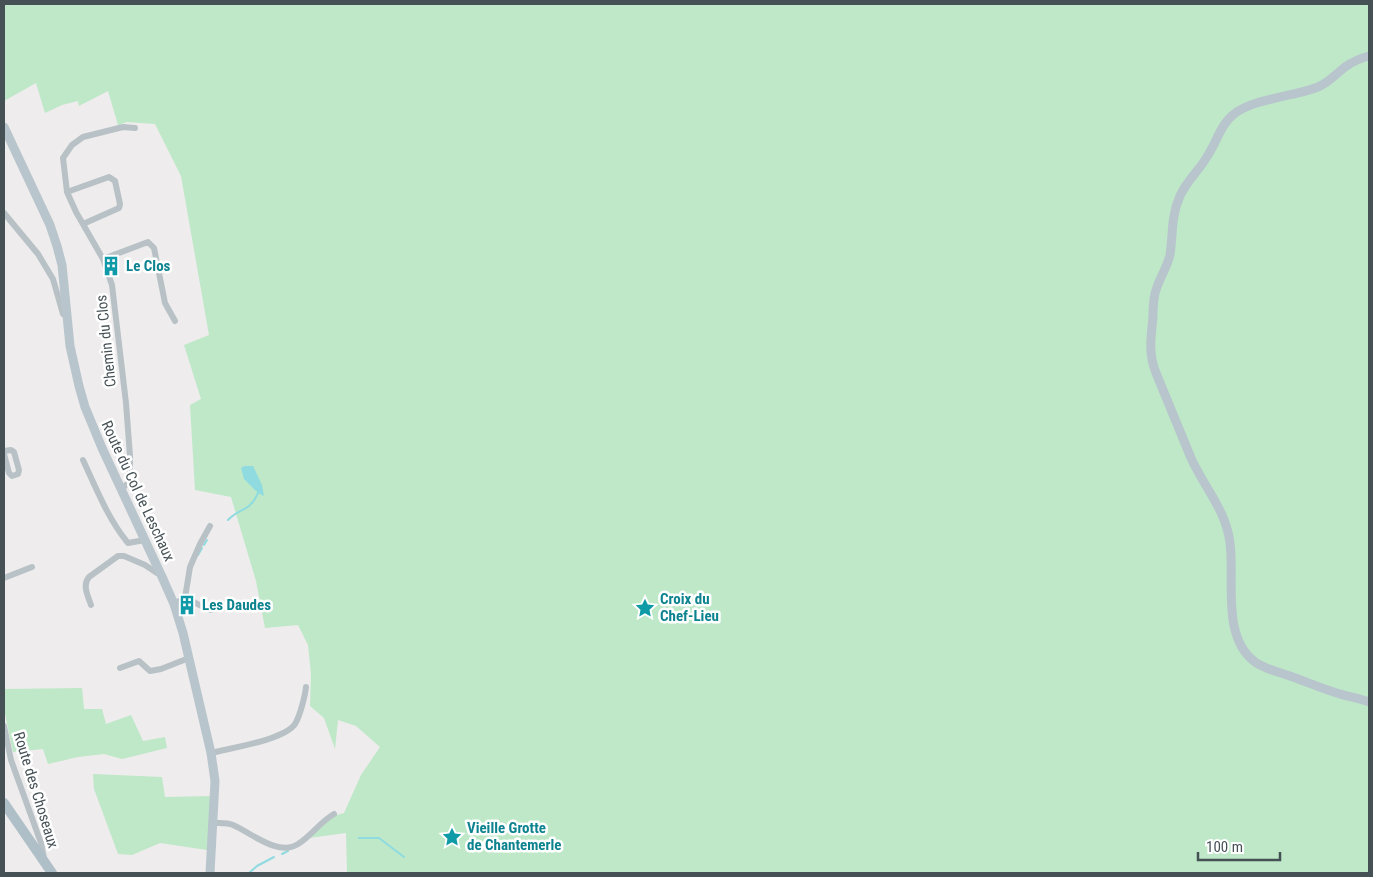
<svg xmlns="http://www.w3.org/2000/svg" width="1373" height="877" font-family="'Roboto Condensed',sans-serif">
  <style>
    .green { fill: #bee8c8 }
    .water { fill: #8fdbe0 }
    .lines { fill: none; stroke-linecap: round; stroke-linejoin: round }
    .stream { stroke: #8fdbe0; stroke-width: 2 }
    .street { stroke: #b8c2c6; stroke-width: 6 }
    .secondary { stroke: #b9c5cc; stroke-width: 9 }
    .primary { stroke: #aebfc8; stroke-width: 10 }
    .labels { text-anchor: middle; stroke-width: 5; stroke-linejoin: round; paint-order: stroke }
    .culture-label { font-size: 15px; font-weight: bold; fill: #0d838f; stroke: #fff; text-anchor: start }
    .street-label { font-size: 15px; fill: #465156; stroke: #fff }
  </style>
  <rect width="100%" height="100%" fill="#eeecec"/>
  <path class="green" d="M4,4h1365v869h-1022l-1,-40 -37,5 25,-22 10,-3 17,-38 19,-28 -24,-21 -18,-6 -3,29 -11,-31 -14,-12 1,-32 -3,-29 -10,-20 -33,3 -9,-47 -25,-84 -36,-7 -5,-85 11,-6 -17,-54 25,-10 -28,-159 -26,-52 -28,-2 -9,3 -10,-34 -29,15 -1,-5 -16,4 -17,8 -9,-30 -32,18z
    M82,688l2,21h18l4,15 25,-9 12,26 22,-4 2,11 -45,11 -18,-5 -26,3 -30,7 -5,-15 -30,3 -9,-43v-20z
    M93,774l69,3 3,20 47,-1 -5,54 -47,-7 -28,12 -14,-1 -24,-65z"/>
  <path class="water" d="M244,466h9l9,19 2,11 -6,-3 -14,-14 -3,-11z"/>
  <g class="lines">
    <path class="stream" d="M228,520c12,-13 21,-7 30,-27
      M204,545l3,-5
      M198,555l4,-7
      M359,838h20l25,19
      M282,854l6,-3
      M249,873l8,-7 17,-9"/>
    <path class="street" d="M67,192l42,-15 6,4 5,23 -1,4 -36,16
      M4,213l34,41 15,25 10,35 4,2
      M103,259l45,-17 6,6 11,55 10,18
      M4,451l7,-1 3,2 5,18 -1,4 -6,2 -3,-3 -5,-19
      M83,460c13,28 25,59 45,83l17,-3
      M121,490l9,-9v-25l-4,-53 -14,-118 -9,-26 -27,-47 -9,-20 -4,-34 9,-13 11,-8 40,-10 12,1
      M4,578l28,-11
      M185,598l25,12 12,-2
      M174,604l11,-6 5,-31 10,-23 10,-18
      M91,605c-3,-9 -9,-20 -2,-28l29,-21h6l21,9 12,8h3
      M120,668l19,-7 11,10 11,-2 28,-11
      M4,726l7,34 30,83 3,15
      M211,753c20,-5 73,-13 84,-29 5,-8 10,-28 11,-37
      M213,823c7,0 13,-1 20,2 17,7 45,32 65,19 13,-8 22,-22 36,-30"/>
    <path class="secondary" d="M1369,56c-8,2 -17,6 -24,11 -9,7 -17,16 -27,20 -25,10 -63,11 -84,27 -13,10 -17,27 -26,41 -8,15 -21,25 -28,41 -9,19 -7,39 -10,59 -3,12 -9,21 -13,32 -4,9 -4,20 -4,30 -2,21 -5,36 3,56l35,85c13,29 35,52 39,85 5,36 -9,94 25,119 10,7 23,10 35,14 17,6 33,13 50,18 9,3 20,4 29,8
      M4,127l46,98 7,21 5,19 8,81 9,40 6,21 17,41 61,131 11,25 9,29 28,120 4,28 -5,92"/>
    <path class="primary" d="M4,803l48,70"/>
  </g>
  <defs>
    <symbol id="building-bare" viewBox="-9 -9 18 18"><path d="M-4-6H4V6H1V3H-1V6H-4ZM-2.5-4.3h1.7v1.8h-1.7ZM.8-4.3h1.7v1.8H.8ZM-2.5-1h1.7V.8h-1.7ZM.8-1h1.7V.8H.8Z" fill="#0f9aa8" stroke="#fff" stroke-width="2.5" paint-order="stroke"/></symbol>
    <symbol id="sight-bare" viewBox="-9 -9 18 18"><path d="M0-6L1.8-2.2L6-1.7L2.9 1.2L3.7 5.4L0 3.3L-3.7 5.4L-2.9 1.2L-6-1.7L-1.8-2.2Z" fill="#0f9aa8" stroke="#fff" stroke-width="2.5" paint-order="stroke"/></symbol>
  </defs>
  <g fill-rule="evenodd">
    <use href="#building-bare" x="97" y="252" width="28" height="28"/>
    <use href="#building-bare" x="173" y="591" width="28" height="28"/>
    <use href="#sight-bare" x="631" y="594" width="28" height="28"/>
    <use href="#sight-bare" x="438" y="823" width="28" height="28"/>
  </g>
  <g class="labels">
    <g class="culture-label">
      <text x="126" y="271">Le Clos</text>
      <text x="660" y="604">Croix du<tspan x="660" dy="17">Chef-Lieu</tspan></text>
      <text x="202" y="610">Les Daudes</text>
      <text x="467" y="833">Vieille Grotte<tspan x="467" dy="17">de Chantemerle</tspan></text>
    </g>
    <g class="street-label">
      <text transform="translate(106 341) rotate(-96)" y="5">Chemin du Clos</text>
      <text transform="translate(138 491) rotate(65)" y="5">Route du Col de Leschaux</text>
      <text transform="translate(36 790) rotate(73)" y="5">Route des Choseaux</text>
    </g>
  </g>
  <rect width="1373" height="877" fill="none" stroke="#465156" stroke-width="10"/>
  <path d="M1198 852v8h82v-8" fill="none" stroke="#465156" stroke-width="2.5"/>
  <text x="1206" y="852" font-size="15" fill="#465156" stroke="#ffffff" stroke-width="4" paint-order="stroke">100 m</text>
</svg>
